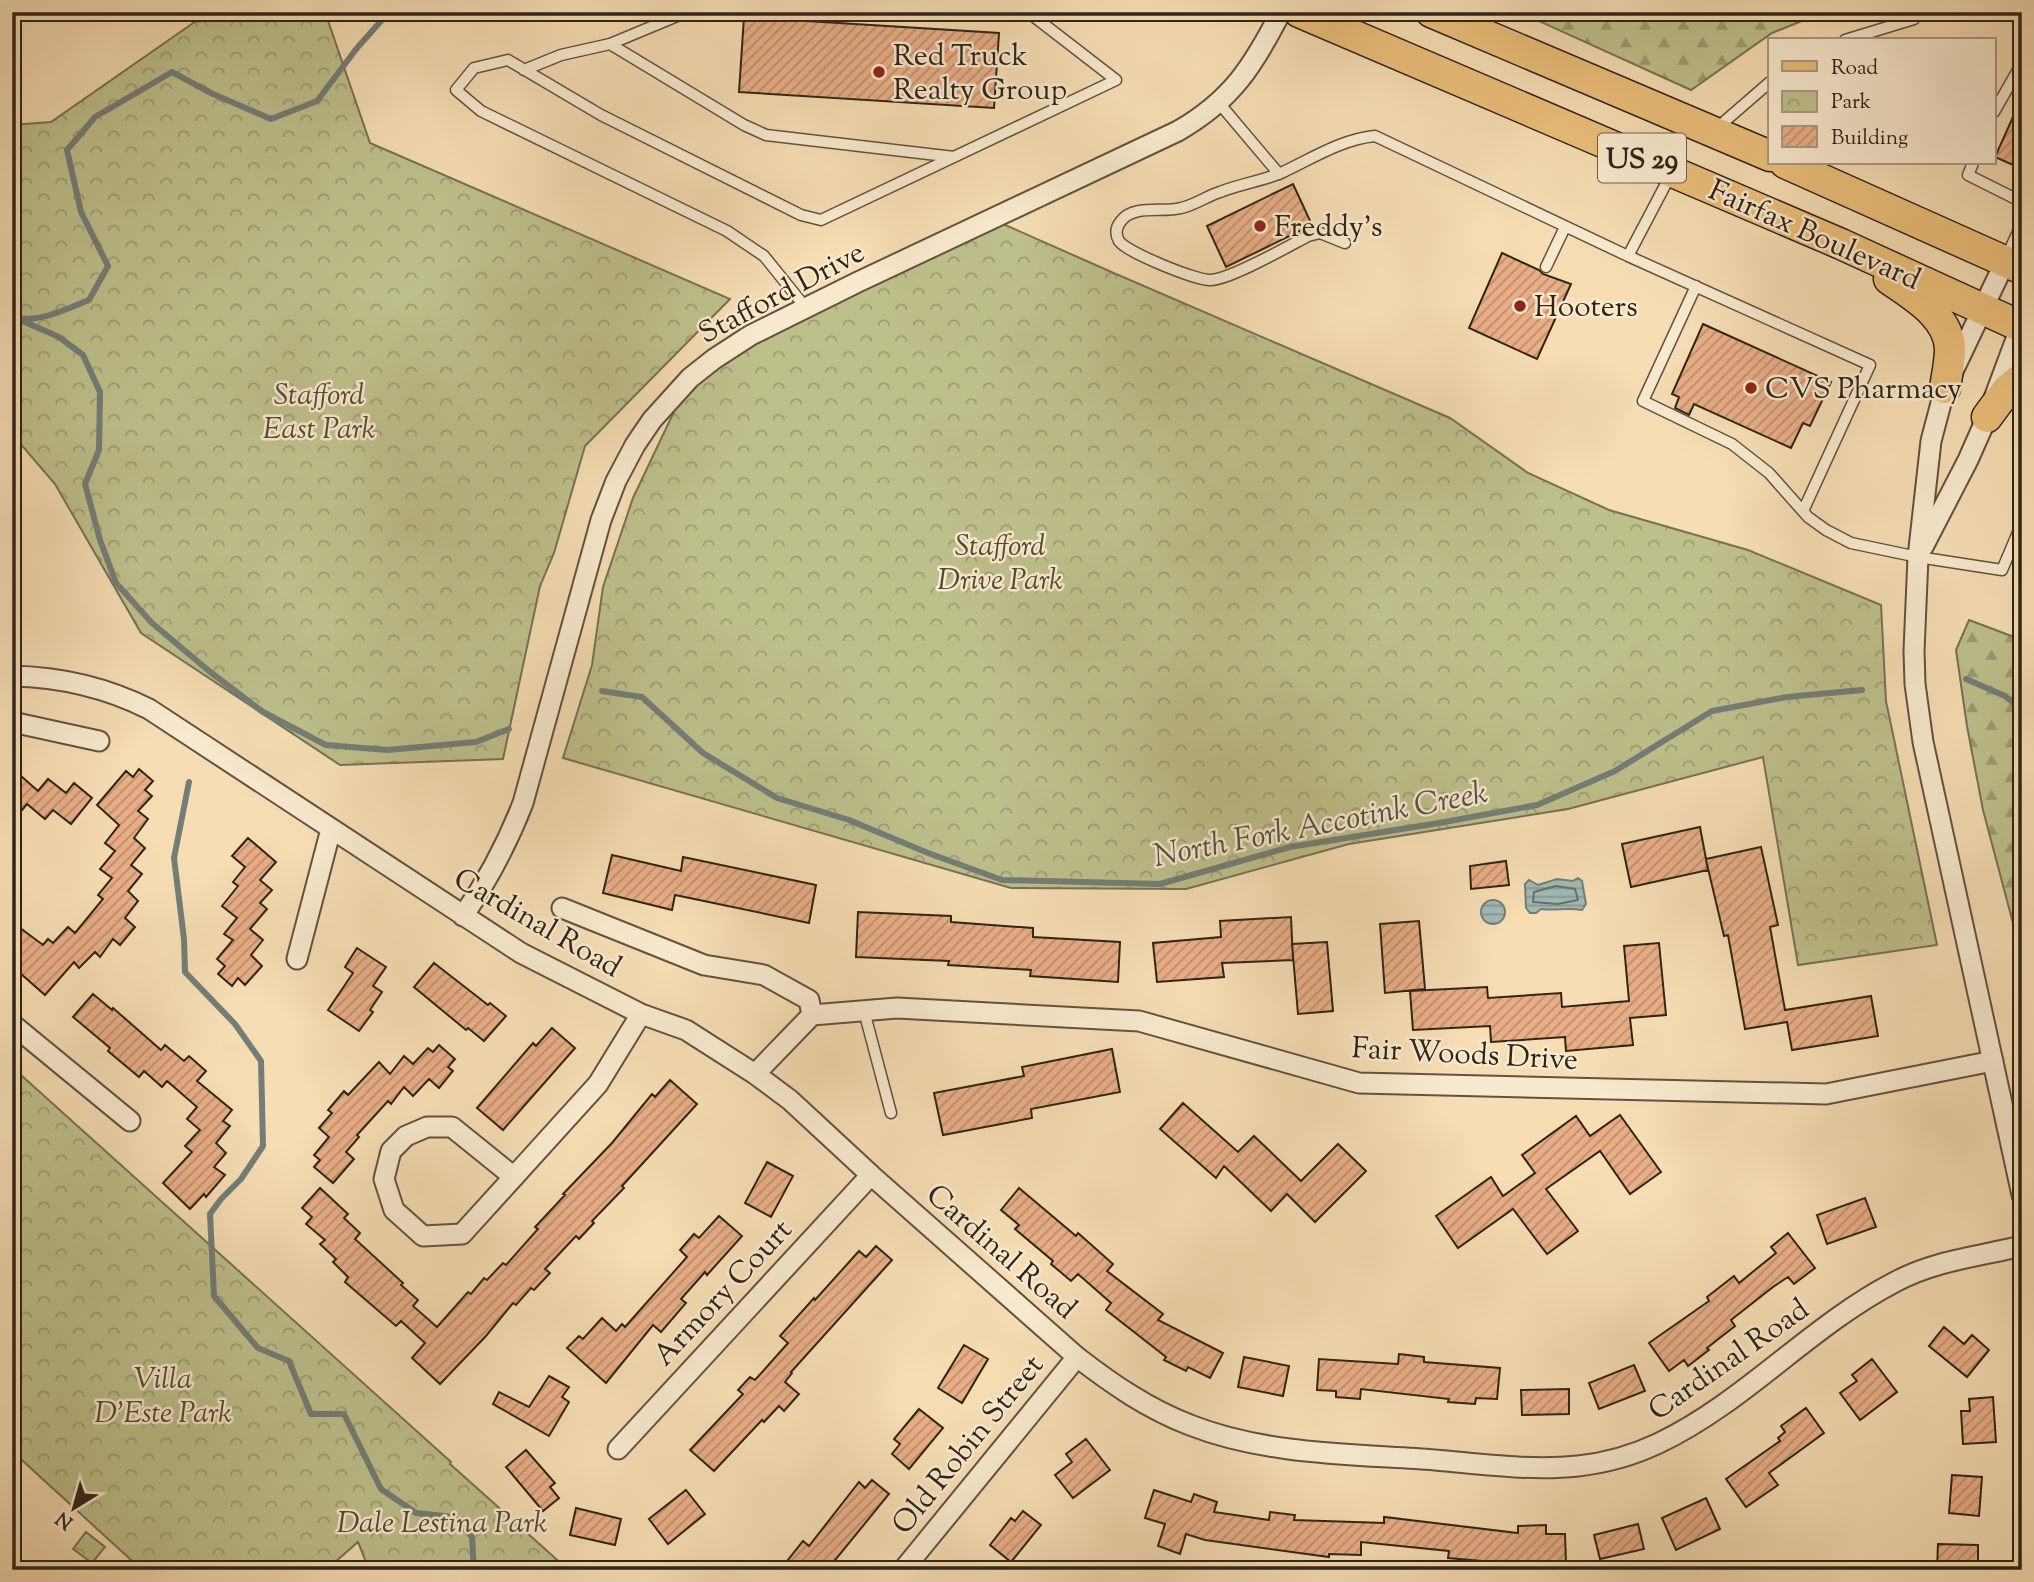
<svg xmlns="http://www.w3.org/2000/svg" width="2034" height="1582" font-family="'Sorts Mill Goudy',serif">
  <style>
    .forest { fill: url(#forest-firs); stroke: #767252; stroke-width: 2 }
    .park { fill: url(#park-crowns); stroke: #767252; stroke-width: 2 }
    .water { fill: url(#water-rules); stroke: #737e77; stroke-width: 2 }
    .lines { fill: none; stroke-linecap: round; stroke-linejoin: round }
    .shore { stroke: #686f67; stroke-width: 2 }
    .stream { stroke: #737e77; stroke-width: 6 }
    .building { fill: url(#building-hatch); stroke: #2f2418; stroke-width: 2 }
    .lane-casing { stroke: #61523f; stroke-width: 13 }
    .street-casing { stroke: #61523f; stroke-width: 23 }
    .primary-casing { stroke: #2f2418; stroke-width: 33 }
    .lane { stroke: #f9e9ce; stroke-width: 10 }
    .street { stroke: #f9e9ce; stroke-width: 19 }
    .primary { stroke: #ebbe7a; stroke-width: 30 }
    .poi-dot { fill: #8f2418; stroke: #f9e9ce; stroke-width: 2.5 }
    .labels { text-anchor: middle; stroke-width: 5; stroke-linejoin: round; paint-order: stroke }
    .shield { fill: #f9e9ce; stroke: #6c5f4f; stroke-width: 2 }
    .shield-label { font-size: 28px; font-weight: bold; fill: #2f2418 }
    .poi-label { font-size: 30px; fill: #2f2418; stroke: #f9e9ce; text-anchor: start }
    .street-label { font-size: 30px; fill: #2f2418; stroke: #f9e9ce }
    .park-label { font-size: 30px; font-style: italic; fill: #534b35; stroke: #f9e9ce }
    .water-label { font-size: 32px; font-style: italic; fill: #515147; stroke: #f9e9ce }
  </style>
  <defs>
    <pattern id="forest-firs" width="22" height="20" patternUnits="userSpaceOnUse" patternTransform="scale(1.75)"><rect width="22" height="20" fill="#bec08c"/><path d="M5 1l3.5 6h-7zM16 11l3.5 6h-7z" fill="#9b9c71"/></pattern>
    <pattern id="park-crowns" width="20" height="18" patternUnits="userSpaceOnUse" patternTransform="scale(1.75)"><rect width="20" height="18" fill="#bec08c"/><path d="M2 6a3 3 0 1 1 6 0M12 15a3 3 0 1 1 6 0" fill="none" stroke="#9b9c71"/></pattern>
    <pattern id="water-rules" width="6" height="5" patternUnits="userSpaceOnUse" patternTransform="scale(1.75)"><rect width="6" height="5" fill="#a0bab6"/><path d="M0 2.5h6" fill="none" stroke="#839793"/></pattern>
    <pattern id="building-hatch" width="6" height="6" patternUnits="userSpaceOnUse" patternTransform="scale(1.75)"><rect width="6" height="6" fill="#e9ae86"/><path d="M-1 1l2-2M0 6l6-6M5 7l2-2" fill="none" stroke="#bd8d6d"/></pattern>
  </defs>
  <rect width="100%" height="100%" fill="#f6ddb4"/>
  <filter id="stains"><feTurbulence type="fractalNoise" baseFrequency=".00286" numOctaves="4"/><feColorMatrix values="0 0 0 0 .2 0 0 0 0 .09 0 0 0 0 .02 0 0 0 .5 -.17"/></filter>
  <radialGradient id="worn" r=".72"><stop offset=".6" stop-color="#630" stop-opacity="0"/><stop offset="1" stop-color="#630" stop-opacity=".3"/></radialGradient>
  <path class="forest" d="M1519,12h305l-52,21 -81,57z
    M1969,620l53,20v317l-39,-147 -16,-84 -11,-76z"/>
  <path class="park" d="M209,12h116l45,131 360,156 -145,147 -31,107 -14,33 -37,173 -163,6 -199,-132 -86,-149 -43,-50v-309l39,-3z
    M994,220l122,54 334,144 78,55 81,37 139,40 133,55 5,96 51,244 -139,20 -35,-208 -195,52 -219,35 -163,45 -175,-1 -448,-130 29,-93 11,-78 30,-89 57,-120 61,-43z
    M12,1067l439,395 -1,2 114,102 1,4h-196l-11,-28 -32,28h-184l-130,-119z
    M86,1532l19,15 -13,16 -19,-14z"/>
  <path class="water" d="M1578,878l4,3 4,23 -4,6c-15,-3 -26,1 -41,-1l-5,4h-6l-4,-5 -1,-24 4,-4 9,5 19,-6 16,2z
    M1481 912a12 12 0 1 1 24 0a12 12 0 1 1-24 0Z"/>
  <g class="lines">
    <path class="shore" d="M1556,886l19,3 3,11 -20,4 -25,-2 1,-10z"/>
    <path class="stream" d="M12,317c25,7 55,-8 77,-17l19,-34 -27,-54 -14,-62 28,-33 77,-45 41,22 58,25 46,-18 40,-53 32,-36
      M18,319l41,18 24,18 17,37 -1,58 -14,34 15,56 16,43 36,40 57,48 54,41 63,33 61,5 89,-8 33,-13
      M1966,679l39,17 17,13
      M602,691l40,6 61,56 74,45 72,22 79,33 74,27 158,4 130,-37 149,-24 98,-18 78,-34 97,-60 75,-14 75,-7
      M189,782l-15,76 10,81 1,33 50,52 26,37 2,85 -22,33 -20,20 -11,15 4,82 44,52 31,13 22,53h33l37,75 35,24 38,4 18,20 2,33"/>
  </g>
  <path class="building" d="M744,17l255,16 -5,75 -255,-16z
    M2022,97v72l-27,-12z
    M1293,184l19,41 -86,42 -19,-41z
    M1502,253l37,17 4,4 28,10 -34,75 -68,-31z
    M1703,324l128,58 -21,44 -7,-3 -12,25 -97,-44 -5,11 -14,-7 4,-11 -7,-3z
    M139,769l14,12 -8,9 7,6 -14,15 10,8 -14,19 11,10 -14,17 11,9 -14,17 10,10 -13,17 10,9 -15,18 -7,-6 -13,18 -5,-5 -16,16 -5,-6 -29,33 -33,-29v-44l31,23 5,-6 5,4 15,-16 7,6 28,-34 -5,-4 14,-17 -12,-9 15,-18 -10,-8 14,-18 -22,-20 29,-34 7,6z
    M21,776l17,15 10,-12 18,14 8,-10 18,15 -21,26 -18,-14 -8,9 -18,-15 -15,18v-36z
    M1700,827l6,32 55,-12 17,78 -8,2 15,83 86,-14 7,40 -86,14 -5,-28 -42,7 -17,-94 -4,1 -18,-76 2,10 -77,17 -9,-43z
    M248,838l28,24 -16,18 12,10 -12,13 7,6 -17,20 13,11 -12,15 11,11 -17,19 -7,-7 -6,8 -14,-12 7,-8 -8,-7 16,-19 -9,-6 13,-16 -15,-12 16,-20 -5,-4 12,-15 -13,-11z
    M612,855l69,16 2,-14 133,28 -7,38 -134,-28 -3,15 -69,-17z
    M1506,861l3,24 -38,4 -1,-23z
    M858,912l93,4v6l82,6v9l87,5 -2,40 -88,-6 1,-6 -83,-5 1,-4 -93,-4z
    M1291,917l2,43 -71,3 2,14 -67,5 -4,-39 68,-6 -1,-16z
    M1419,921l6,68 -40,4 -5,-69z
    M1327,942l6,69 -35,3 -6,-70z
    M1659,943l7,72 -36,3 3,27 -67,6 -1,-14 -74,5 -1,-16 -77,4 -3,-39 77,-4 1,11 73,-5 1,14 67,-6 -5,-55z
    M357,948l29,19 -13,19 9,6 -12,18 3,2 -14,19 -31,-21 25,-37 -8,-6z
    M434,963l54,42 2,-2 16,13 -22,25 -16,-13 -2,2 -52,-43z
    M93,994l19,16 1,-2 48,42 4,-5 19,16 5,-5 17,15 -9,10 35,29 -9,11 7,5 -14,17 10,10 -12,14 11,8 -19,22 -2,-3 -14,15 -27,-26 29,-31 -7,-6 15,-16 -13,-11 10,-12 -30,-26 -5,6 -18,-16 -5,6 -31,-26 2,-3 -37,-31z
    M552,1028l23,20 -72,82 -26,-22 56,-65 3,3z
    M439,1045l16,14 -7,8 5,4 -14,17 -10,-9 -16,17 -9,-9 -13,17 -3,-3 -31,34 2,2 -13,15 8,7 -21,24 -19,-16 6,-7 -6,-5 15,-18 -10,-9 13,-15 -4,-3 16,-19 4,4 31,-33 11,12 14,-18 9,8 15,-16 5,4z
    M1112,1049l8,43 -89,17 1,9 -89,17 -9,-42 90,-17 -2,-9z
    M670,1080l27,24 -75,82 2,2 -32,33 2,2 -15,16 -3,-3 -31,33 5,4 -16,17 -3,-2 -15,17 -3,-2 -27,33 -46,48 -28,-26 13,-15 -24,-22 -5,5 -51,-44 3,-5 -15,-15 3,-3 -16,-15 5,-4 -19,-16 6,-7 -10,-9 18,-20 28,26 -4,4 16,15 -5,6 48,44 -2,2 17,15 -5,6 24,21 31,-35 3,2 13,-16 3,2 16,-17 3,2 32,-36 -3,-2 30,-32 -2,-1 49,-51 40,-49 3,3z
    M1183,1103l55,49 16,-16 47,45 37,-37 28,27 -51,51 -28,-28 -16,17 -47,-45 -8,12 -56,-49z
    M1620,1115l41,57 -31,22 -30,-43 -54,38 32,42 -31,23 -34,-45 -55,39 -22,-32 55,-39 12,19 32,-23 -13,-18 54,-39 14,20z
    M767,1162l26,14 -22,41 -26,-14z
    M1019,1188l57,48 2,-3 35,31 -6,7 56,43 -5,6 65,33 -13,25 -22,-11 -2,4 -22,-11 2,-3 -60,-47 5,-7 -33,-29 -7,7 -20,-17 2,-3 -38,-32 4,-4 -18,-15z
    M1865,1198l11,29 -49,17 -10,-29z
    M719,1216l23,20 -35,39 -2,-3 -24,27 5,4 -25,29 -8,-7 -47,58 -39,-35 12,-12 4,3 19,-21 14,13 6,-7 3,3 62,-70 -7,-7 14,-16 5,4z
    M1788,1233l27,35 -21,16 -6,-7 -15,10 -42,33 4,6 -28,22 2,2 -21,16 -4,-6 -15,11 -20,-28 60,-42 -2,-4 27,-21 5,7 37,-30 -5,-6z
    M876,1246l16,14 -101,112 1,1 -7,9 14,12 -15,17 -5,-5 -15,16 -2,-2 -48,51 -24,-21 53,-56 -5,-4 12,-13 5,3 33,-37 -8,-7 34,-38 1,2 44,-49 7,6z
    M1944,1327l20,17 8,-9 17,15 -22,27 -38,-31z
    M964,1345l24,14 -26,44 -24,-15z
    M1399,1354l25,3v5l76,6 -3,31 -21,-1 -1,6 -27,-2 1,-3 -88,-10 -1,10 -24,-2v-6l-19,-1 2,-31 79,5z
    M1244,1357l45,9 -6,30 -45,-9z
    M1872,1359l25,33 -37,28 -20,-27 17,-12 -5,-6z
    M1634,1365l11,26 -46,18 -10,-26z
    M549,1376l20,11 -7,10 7,5 -20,34 -56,-32 6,-12 30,15z
    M1569,1389v25l-47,1 -1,-25z
    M1993,1397l3,45 -33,2 -2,-33h9l-1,-12z
    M1806,1408l18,25 -55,40 9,12 -32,22 -20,-28 54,-38 -2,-3 7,-6 -4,-6z
    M919,1409l24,19 -34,41 -17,-15 8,-10 -6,-5z
    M1086,1439l24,31 -37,28 -18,-23 17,-13 -6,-8z
    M526,1450l29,33 -5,4 9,11 -16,13 -37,-44z
    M1952,1475l30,2 -3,39 -30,-3z
    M872,1480l17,14 -62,76h-28l-11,-10 15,-19 6,5 50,-64 6,6z
    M686,1490l19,24 -37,30 -19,-25z
    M1154,1490l37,12 3,-8 23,8 -3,10 55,8 1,-8 25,3 -1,5 90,3v-6l134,16v-7l28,-1v9h19l1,29h-23l1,7h-64l1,-9 -33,-3 1,-7 -88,-9v13l-32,-1v3l-124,-17 -19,-6 -6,20 -22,-8 7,-22 -20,-6z
    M1706,1498l14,31 -44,21 -14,-32z
    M576,1508l45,11 -6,26 -45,-10z
    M1023,1511l18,14 -30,37 -21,-17 21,-27 4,3z
    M1638,1524l6,25 -44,10 -6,-24z
    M1938,1544l40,1v24l-41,1z"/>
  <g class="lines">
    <defs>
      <path id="lane" d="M1845,40l69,-21
        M610,44l134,81 22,10 188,22
        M524,70l37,-15 49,-11 77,-32
        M1219,103l60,71
        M1994,112l28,-49
        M1717,128l53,-46
        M1973,163l-5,12 54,27
        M1345,243l-25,-10 -12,3c-21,11 -77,43 -97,44 -14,1 -85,-28 -92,-39 -4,-7 -3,-14 2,-20 12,-17 42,-8 60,-13 14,-3 26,-12 39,-16 20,-8 42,-11 61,-19 30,-14 61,-34 94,-37l253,120 42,-80
        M1628,256l242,109 -67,146
        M2006,258l16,-35
        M1546,267l19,-40
        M1696,286l-53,115 89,43 37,29 39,44 18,13 25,13 67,14 84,13 20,-47
        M806,308l-42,-52 -37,-25 -246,-120 -25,-21 18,-22 34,-8 93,55 200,100 20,5 295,-140 -88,-68
        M864,1011l27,102"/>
      <path id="street" d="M2005,262l-60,126 -14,53 -13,116 -4,94 1,33 8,58 99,453
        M1923,547l45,-87 19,-43 35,-94
        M12,676c49,1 93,11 137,33l372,244 120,61 45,16 69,44 35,26 81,75 206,182c35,27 71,52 113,68 76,30 164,29 245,35 47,4 96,11 143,6 27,-3 56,-11 81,-23 86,-41 151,-117 236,-161 38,-21 85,-26 127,-36
        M12,722l87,19
        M562,908l142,57 60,10 45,25 3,15
        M463,916c25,-36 44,-72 60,-113l78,-283 15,-39 19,-36 17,-25 38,-42 24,-19 37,-24 107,-53 320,-151c54,-31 75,-65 103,-119
        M297,959l34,-130
        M12,1024l118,97
        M755,1074l57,-59 85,-7 242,13 220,62 467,11 167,-33
        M514,1177l-62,-50h-25l-21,9 -15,15 -7,28 10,31 29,26 39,-2 136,-150 43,-70
        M618,1449l253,-274
        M903,1570l174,-213"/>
      <path id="primary" d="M1299,12l542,232 181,83
        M1431,12l339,144
        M1785,163l237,106
        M1889,279c24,17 60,37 61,70 0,12 -3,26 -5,39
        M1987,417l20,-27 15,-12"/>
    </defs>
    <use href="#lane" class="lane-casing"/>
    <use href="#street" class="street-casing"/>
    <use href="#primary" class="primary-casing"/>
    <use href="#lane" class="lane"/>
    <use href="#street" class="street"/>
    <use href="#primary" class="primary"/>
  </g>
  <g class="poi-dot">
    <circle cx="879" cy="72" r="7"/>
    <circle cx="1260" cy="226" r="7"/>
    <circle cx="1520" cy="306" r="7"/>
    <circle cx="1751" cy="388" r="7"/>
  </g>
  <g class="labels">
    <rect class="shield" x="1598" y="133.5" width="88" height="49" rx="5"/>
    <g class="shield-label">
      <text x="1642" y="168">US 29</text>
    </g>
    <g class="poi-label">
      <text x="893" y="65">Red Truck<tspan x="893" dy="34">Realty Group</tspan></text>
      <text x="1274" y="236">Freddy's</text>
      <text x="1534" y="316">Hooters</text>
      <text x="1765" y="398">CVS Pharmacy</text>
    </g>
    <g class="street-label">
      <text transform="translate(1815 234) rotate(24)" y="10">Fairfax Boulevard</text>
      <text transform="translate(781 292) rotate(-28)" y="10">Stafford Drive</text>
      <text transform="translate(538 922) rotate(30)" y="10">Cardinal Road</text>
      <text transform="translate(1465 1053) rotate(3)" y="10">Fair Woods Drive</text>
      <text transform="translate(1002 1251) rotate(41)" y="10">Cardinal Road</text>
      <text transform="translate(722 1292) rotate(-47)" y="10">Armory Court</text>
      <text transform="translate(1728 1359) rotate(-35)" y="10">Cardinal Road</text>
      <text transform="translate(967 1444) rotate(-51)" y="10">Old Robin Street</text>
    </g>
    <g class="park-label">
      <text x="319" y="404">Stafford<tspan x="319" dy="34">East Park</tspan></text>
      <text x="1000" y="555">Stafford<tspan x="1000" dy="34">Drive Park</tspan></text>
      <text x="163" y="1388">Villa<tspan x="163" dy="34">D'Este Park</tspan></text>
      <text x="442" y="1532">Dale Lestina Park</text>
    </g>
    <g class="water-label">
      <text transform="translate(1320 823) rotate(-11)" y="11">North Fork Accotink Creek</text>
    </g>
  </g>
  <rect width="2034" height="1582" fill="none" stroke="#f6ddb4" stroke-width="42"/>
  <rect x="14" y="14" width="2006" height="1554" fill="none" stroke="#2f2418" stroke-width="3.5"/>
  <rect x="21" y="21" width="1992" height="1540" fill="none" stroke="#2f2418" stroke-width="2"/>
  <rect x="1768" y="38" width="228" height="126" fill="#f9e9ce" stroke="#a89a85" stroke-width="2"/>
  <rect x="1782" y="61" width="35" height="10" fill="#ebbe7a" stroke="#a89a85" stroke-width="2"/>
  <text x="1831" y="74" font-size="21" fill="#2f2418">Road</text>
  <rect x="1782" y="91" width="35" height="21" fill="url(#park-crowns)" stroke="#a89a85" stroke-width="2"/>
  <text x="1831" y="108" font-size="21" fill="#2f2418">Park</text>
  <rect x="1782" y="126" width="35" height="21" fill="url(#building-hatch)" stroke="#a89a85" stroke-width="2"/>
  <text x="1831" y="144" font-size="21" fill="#2f2418">Building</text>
  <g transform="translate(74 1508) rotate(217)" stroke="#f9e9ce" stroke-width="5" paint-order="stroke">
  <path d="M0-5L12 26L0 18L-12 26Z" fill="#2f2418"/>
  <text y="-10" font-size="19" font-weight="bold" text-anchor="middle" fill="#2f2418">N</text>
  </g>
  <rect width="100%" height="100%" filter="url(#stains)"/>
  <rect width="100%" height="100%" fill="url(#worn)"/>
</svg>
